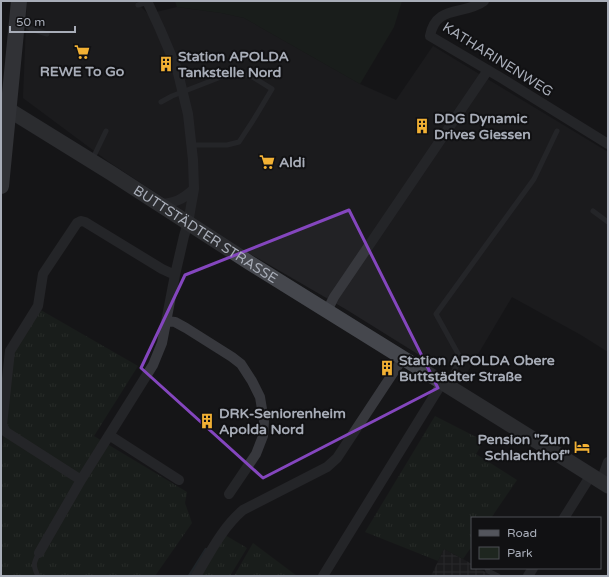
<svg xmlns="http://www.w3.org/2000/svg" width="609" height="577" font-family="'Varela Round',sans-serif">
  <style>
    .built { fill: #222225 }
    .industrial { fill: url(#industrial-grid) }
    .grass { fill: url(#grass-tufts) }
    .green { fill: #1e261f }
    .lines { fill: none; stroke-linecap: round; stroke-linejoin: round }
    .stream { stroke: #2c353c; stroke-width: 2.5 }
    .lane { stroke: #37383d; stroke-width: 5 }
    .street { stroke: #37383d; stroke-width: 10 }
    .secondary { stroke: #45474d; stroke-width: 15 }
    .primary { stroke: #53555c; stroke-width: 16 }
    .marked { fill: none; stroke: #8446be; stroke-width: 3; stroke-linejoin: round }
    .labels { text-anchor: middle; stroke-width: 4; stroke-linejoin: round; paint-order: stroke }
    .poi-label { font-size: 14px; font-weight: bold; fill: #a8adb8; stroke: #111113; text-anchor: start }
    .street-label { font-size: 14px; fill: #a8adb8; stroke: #111113 }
  </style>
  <defs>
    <pattern id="industrial-grid" width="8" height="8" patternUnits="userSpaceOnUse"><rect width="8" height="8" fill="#222225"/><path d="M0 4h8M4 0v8" fill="none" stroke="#3f3f43"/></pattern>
    <pattern id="grass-tufts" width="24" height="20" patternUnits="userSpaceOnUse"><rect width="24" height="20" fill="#1e261f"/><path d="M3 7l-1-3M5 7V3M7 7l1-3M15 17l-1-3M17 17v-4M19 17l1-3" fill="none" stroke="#3c433d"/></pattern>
  </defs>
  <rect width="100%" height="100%" fill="#161618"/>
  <path class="built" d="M27,1h108l13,13 29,-7 44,6 23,5 116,66 36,16 37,-54 175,106v200l-27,-17 -69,-38 -47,79 -26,-16 -7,3 -85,-53 -107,-62 -131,-86 -86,-64z"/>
  <path class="industrial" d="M444,549l28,15v4h6l14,8h-61z"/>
  <path class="grass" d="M39,309l99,57 -44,70 93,56 -2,11 7,20 -37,53h-154v-113l10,-108z
    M435,416l49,25 -8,13 41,26 -26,38h-19v28l-9,13 -19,-10 -6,12 -73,-29z
    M225,535l22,13 -17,28h-30z
    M253,543l44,33h-63z"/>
  <path class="green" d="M175,1h227l-8,26 -34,57 -116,-66 -23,-5 -44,-6z"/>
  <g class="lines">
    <path class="stream" d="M189,576l17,-27"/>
    <path class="lane" d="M138,5l10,-3
      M20,22l4,1 7,6 16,5
      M161,102l11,-6 54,-21 15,-1 10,2 21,13 -18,30 -15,23 -12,3h-35
      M92,160l14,-29
      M593,211l15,11
      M446,384l15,-25 -25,-45 98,-135 23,-48
      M487,568l1,3 10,5
      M38,576c-5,-10 -5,-13 1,-23"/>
    <path class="street" d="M484,1c-20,15 -48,3 -54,35l73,43 105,65
      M159,204c16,-1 23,-4 35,-15
      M327,311l7,-14 154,-227
      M166,321l9,1 11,6 46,29 9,7 11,17 8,16 4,24 -1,15 -7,18 -27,40
      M109,435l70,45
      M81,480l-75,-48 -4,-7 8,-74 28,-45 5,-32 34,-51 4,-2 4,1 77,47 13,6
      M601,482l7,-20
      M564,518l27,-43
      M39,553l42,-73 72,-115 9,-22 13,-68 9,-39 4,-13 6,-34 -1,-29 -5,-46 -11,-45 -17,-40 -13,-28
      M196,576c14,-23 26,-48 47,-66l84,-43 10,-9 66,-100
      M323,576l119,-193
      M528,576l5,-8"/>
    <path class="secondary" id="s1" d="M1,105l110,68 139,90 111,69 201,125 46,29"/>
    <path class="primary" d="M1,186l18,-185"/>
  </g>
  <path d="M0 0H609V577H0ZM349,210l89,178 -175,90 -122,-110 44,-93z" fill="#161618" fill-opacity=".55" fill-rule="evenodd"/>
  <path class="marked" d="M349,210l89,178 -175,90 -122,-110 44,-93z"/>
  <defs>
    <symbol id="supermarket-bare" viewBox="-9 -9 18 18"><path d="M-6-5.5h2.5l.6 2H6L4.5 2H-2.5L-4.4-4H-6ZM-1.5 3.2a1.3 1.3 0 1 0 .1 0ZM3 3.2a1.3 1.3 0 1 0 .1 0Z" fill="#f2b134" stroke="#111113" stroke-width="2.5" paint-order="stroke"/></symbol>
    <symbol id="building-bare" viewBox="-9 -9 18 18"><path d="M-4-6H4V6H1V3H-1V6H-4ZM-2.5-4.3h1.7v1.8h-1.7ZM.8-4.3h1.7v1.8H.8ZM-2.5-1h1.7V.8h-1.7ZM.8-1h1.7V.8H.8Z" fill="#f2b134" stroke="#111113" stroke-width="2.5" paint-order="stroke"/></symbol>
    <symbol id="hotel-bare" viewBox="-9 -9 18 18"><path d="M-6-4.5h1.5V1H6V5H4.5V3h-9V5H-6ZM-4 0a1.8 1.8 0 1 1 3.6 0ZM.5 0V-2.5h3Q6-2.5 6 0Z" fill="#f2b134" stroke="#111113" stroke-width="2.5" paint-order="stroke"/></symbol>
  </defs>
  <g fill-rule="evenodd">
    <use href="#supermarket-bare" x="71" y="41" width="22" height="22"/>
    <use href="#building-bare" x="155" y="53" width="22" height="22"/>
    <use href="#building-bare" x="411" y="115" width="22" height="22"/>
    <use href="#supermarket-bare" x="256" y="151" width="22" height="22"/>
    <use href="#building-bare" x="376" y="357" width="22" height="22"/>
    <use href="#building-bare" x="196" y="410" width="22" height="22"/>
    <use href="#hotel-bare" x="571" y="436" width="22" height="22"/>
  </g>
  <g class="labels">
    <g class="poi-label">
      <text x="178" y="61">Station APOLDA<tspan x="178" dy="16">Tankstelle Nord</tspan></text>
      <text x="82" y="76" text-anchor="middle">REWE To Go</text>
      <text x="434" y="123">DDG Dynamic<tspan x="434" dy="16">Drives Giessen</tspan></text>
      <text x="279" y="167">Aldi</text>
      <text x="399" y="365">Station APOLDA Obere<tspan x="399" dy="16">Buttstädter Straße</tspan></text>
      <text x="219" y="418">DRK-Seniorenheim<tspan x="219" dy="16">Apolda Nord</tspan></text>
      <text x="570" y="444" text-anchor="end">Pension "Zum<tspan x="570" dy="16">Schlachthof"</tspan></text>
    </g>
    <g class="street-label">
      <text transform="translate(498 59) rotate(32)" y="5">KATHARINENWEG</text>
      <text dy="5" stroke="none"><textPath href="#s1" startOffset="242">BUTTSTÄDTER STRASSE</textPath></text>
    </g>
  </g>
  <rect width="609" height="577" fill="none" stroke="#a8adb8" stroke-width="4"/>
  <rect x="471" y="517" width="130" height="52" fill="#111113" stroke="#4d4f55"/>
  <rect x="479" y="530" width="20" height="6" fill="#53555c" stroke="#4d4f55"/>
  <text x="507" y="537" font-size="12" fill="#a8adb8">Road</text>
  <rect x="479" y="547" width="20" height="12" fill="#1e261f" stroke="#4d4f55"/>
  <text x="507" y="557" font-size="12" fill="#a8adb8">Park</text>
  <path d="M10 26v6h65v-6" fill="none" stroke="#a8adb8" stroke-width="2"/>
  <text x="16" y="26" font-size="12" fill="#a8adb8" stroke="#111113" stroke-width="3" paint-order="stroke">50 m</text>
</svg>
